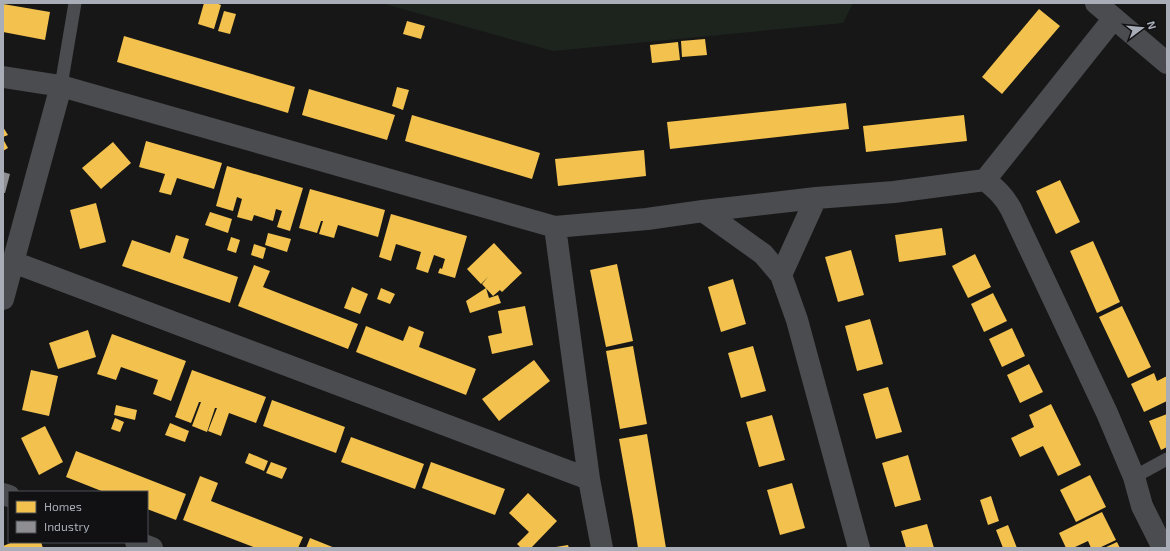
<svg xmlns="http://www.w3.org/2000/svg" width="1170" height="551" font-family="'Exo 2',sans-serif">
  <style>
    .green { fill: #1d241e }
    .homes { fill: #f2c14e }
    .industry { fill: #8d8d92 }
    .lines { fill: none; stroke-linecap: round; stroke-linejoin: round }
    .lane { stroke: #4b4c50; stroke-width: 13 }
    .street { stroke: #4b4c50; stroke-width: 22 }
  </style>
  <rect width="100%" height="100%" fill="#171717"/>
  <path class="green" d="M381,3h472l-10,20 -290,28z"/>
  <path class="homes" d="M204,3h12l5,2 -7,24 -16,-5z
    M3,4l47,8 -5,28 -42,-8z
    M1039,9l21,17 -58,68 -20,-17z
    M224,11l12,3 -6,20 -12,-3z
    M407,21l18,5 -4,13 -18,-5z
    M124,36l171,51 -7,26 -171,-51z
    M705,39l2,16 -25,2 -1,-16z
    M678,42l2,18 -28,3 -2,-18z
    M397,87l12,3 -6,20 -11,-4z
    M309,89l86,26 -8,25 -85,-25z
    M846,103l3,26 -179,20 -3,-27z
    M412,115l128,38 -8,26 -127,-38z
    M964,115l3,26 -101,11 -3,-26z
    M3,127l5,8 -5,2z
    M3,139l5,9 -5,3z
    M146,141l76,22 -8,26 -37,-11 -6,17 -12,-3 6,-18 -26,-7z
    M113,142l18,21 -30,26 -19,-21z
    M644,150l2,26 -88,10 -3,-27z
    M227,166l76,22 -13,43 -13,-4 5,-16 -6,-2 -3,12 -19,-6 -2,6 -15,-4 5,-18 -5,-2 -4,14 -17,-5z
    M1060,180l20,42 -24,12 -20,-43z
    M310,189l75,21 -7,27 -40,-12 -4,13 -15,-4 4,-13h-2l-4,12 -18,-5z
    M96,203l10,39 -26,7 -10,-39z
    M210,212l22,7 -4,14 -23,-8z
    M391,214l76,22 -12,42 -17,-5 2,-5 2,1 3,-10 -11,-4 -6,18 -12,-4 5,-17 -25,-8 -5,17 -12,-4z
    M942,228l4,27 -47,7 -4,-27z
    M268,233l23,6 -4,13 -22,-7z
    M176,235l13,4 -6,19 55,19 -8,26 -108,-37 10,-26 38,13z
    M231,237l9,3 -4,13 -9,-3z
    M1093,241l27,61 -23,11 -27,-62z
    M494,243l28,30 -20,19 -2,-2 -7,6 -11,-12 6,-7 -7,7 -14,-15z
    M254,244l12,4 -3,11 -12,-4z
    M851,250l13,45 -26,7 -13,-45z
    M975,254l16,33 -23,11 -16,-32z
    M617,264l16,77 -27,6 -16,-77z
    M254,265l16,6 -7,16 95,37 -10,25 -110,-43z
    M733,279l13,45 -25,8 -13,-45z
    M352,287l16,7 -8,20 -16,-6z
    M381,288l14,6 -5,10 -13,-5z
    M486,288l3,10 9,-3 3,8 -31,10 -4,-12z
    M993,293l14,28 -23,11 -13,-28z
    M525,306l8,39 -41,9 -4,-18 14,-3 -4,-22z
    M1122,306l29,61 -23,11 -29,-61z
    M870,319l13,45 -26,7 -12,-45z
    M366,326l37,15 6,-15 15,6 -5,15 57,22 -10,26 -110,-43z
    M1012,328l13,28 -23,11 -13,-28z
    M88,330l8,27 -38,12 -9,-26z
    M112,334l74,27 -15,40 -18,-7 5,-14 -37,-13 -5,13 -19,-6z
    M633,346l14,78 -27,5 -14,-78z
    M753,346l13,45 -25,7 -13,-45z
    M534,360l16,21 -51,40 -17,-22z
    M1029,364l14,28 -23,11 -13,-28z
    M31,370l27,6 -9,40 -27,-6z
    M192,370l74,27 -10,26 -27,-10 -8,23 -13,-5 9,-23h-2l-8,24 -15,-6 9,-24h-2l-8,21 -16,-6z
    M1154,373l3,8 10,-5v25l-23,11 -13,-28z
    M888,387l14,45 -26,7 -13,-45z
    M272,400l73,27 -9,26 -73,-27z
    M1051,404l30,61 -23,11 -15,-30 -23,11 -9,-19 23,-11 -5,-12z
    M116,405l21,5 -2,10 -21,-5z
    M1167,414v33l-6,3 -12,-29z
    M772,415l13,45 -26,7 -13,-45z
    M115,418l9,4 -4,10 -9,-3z
    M170,423l19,8 -4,11 -20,-7z
    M45,426l18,36 -24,13 -18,-37z
    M647,434l19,114h-28l-5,-31 -14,-78z
    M351,437l73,27 -9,25 -74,-27z
    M76,451l110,43 -10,26 -29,-11v-17h-43l-38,-15z
    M249,453l19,8 -4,10 -19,-8z
    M908,455l13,45 -26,7 -13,-44z
    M271,462l16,6 -5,11 -16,-6z
    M431,462l74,27 -10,26 -73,-27z
    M1090,475l16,32 -30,15 -16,-32z
    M200,476l18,7 -7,18 92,36 -5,11h-42l-73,-28z
    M792,483l13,45 -25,7 -13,-45z
    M528,493l29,28 -26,27h-10l-4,-4 12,-12 -20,-19z
    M991,496l8,25 -11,4 -8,-25z
    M1102,512l14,28 -17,8h-8l-3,-7 -15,7h-7l-7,-15z
    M927,524l7,24h-28l-5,-17z
    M1008,525l9,23h-14l-7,-18z
    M310,538l25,10h-29z
    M13,542h28l2,6h-40v-2z
    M1117,542l3,6h-16z
    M568,545l1,3h-13v-1z"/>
  <path class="industry" d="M3,172l7,2 -5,19h-2z"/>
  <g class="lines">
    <path class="lane" d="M61,86l14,-83
      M1134,477l33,-18"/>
    <path class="street" d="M1096,3l71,60
      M3,77l58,9 494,141 92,-8 56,-8 113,-13 78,-6 91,-12 129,-162
      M985,180c11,9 19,16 26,29l96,204 27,64 8,29 21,42
      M703,211l60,43 18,21 16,45 62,228
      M555,227l34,252 13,69
      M13,262l576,217
      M781,275l35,-77
      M3,299l58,-213
      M3,494l6,2
      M136,542l16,6"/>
  </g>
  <rect width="1170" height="551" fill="none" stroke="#a8adb8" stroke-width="8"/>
  <rect x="8" y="491" width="140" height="52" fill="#111113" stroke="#4d4f55"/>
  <rect x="16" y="501" width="20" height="12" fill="#f2c14e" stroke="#4d4f55"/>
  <text x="44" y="511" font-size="12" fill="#a8adb8">Homes</text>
  <rect x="16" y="521" width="20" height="12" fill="#8d8d92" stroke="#4d4f55"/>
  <text x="44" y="531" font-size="12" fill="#a8adb8">Industry</text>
  <g transform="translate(1142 28) rotate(74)" stroke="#111113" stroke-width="3" paint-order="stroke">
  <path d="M0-3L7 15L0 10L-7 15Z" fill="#a8adb8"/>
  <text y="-6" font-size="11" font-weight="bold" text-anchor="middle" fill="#a8adb8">N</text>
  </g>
</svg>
